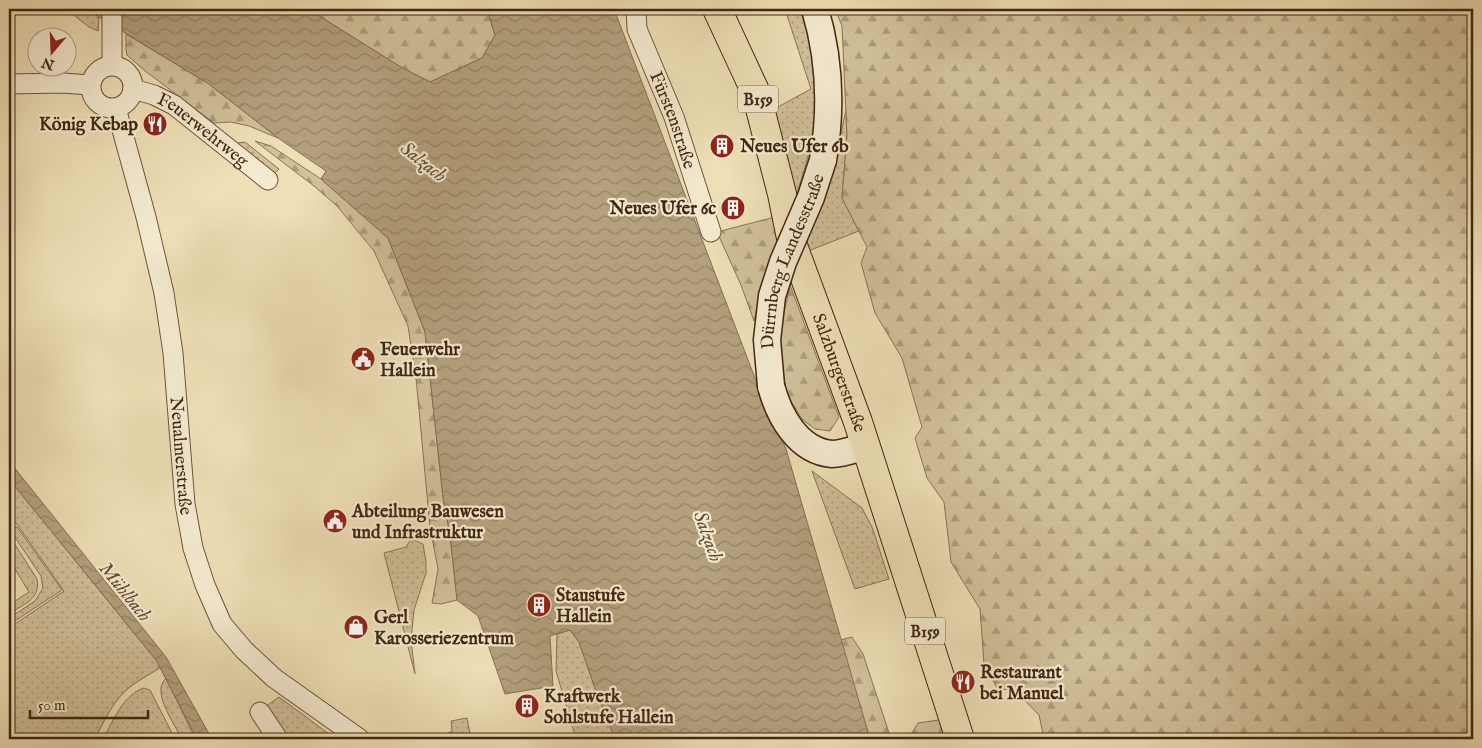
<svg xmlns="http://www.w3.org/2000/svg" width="1482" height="748" font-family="'IM FELL English',serif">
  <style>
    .grass { fill: url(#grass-dots); stroke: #8a7356 }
    .forest { fill: url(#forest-firs); stroke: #8a7356 }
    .water { fill: url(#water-waves); stroke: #866f53 }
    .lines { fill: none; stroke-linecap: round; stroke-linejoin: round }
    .street-casing { stroke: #6d543b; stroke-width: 21 }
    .secondary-casing { stroke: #422612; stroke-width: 29 }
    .primary-casing { stroke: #422612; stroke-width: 30 }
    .street { stroke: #f4ead0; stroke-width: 19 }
    .secondary { stroke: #f4ead0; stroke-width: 26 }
    .primary { stroke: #eedfb6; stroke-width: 28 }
    .secondary-bridge-casing { stroke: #422612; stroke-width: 29; stroke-linecap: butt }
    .secondary-bridge { stroke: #f4ead0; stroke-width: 26 }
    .labels { text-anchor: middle; stroke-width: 4.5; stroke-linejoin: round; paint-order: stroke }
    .shield { fill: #f4ead0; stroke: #77614b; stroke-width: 1 }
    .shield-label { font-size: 16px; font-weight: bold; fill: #422612 }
    .street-label { font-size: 18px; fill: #422612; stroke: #f4ead0 }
    .poi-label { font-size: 18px; font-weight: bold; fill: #422612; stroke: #f4ead0; text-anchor: start }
    .water-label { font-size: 19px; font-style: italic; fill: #644b32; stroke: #f4ead0 }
  </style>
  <defs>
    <pattern id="grass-dots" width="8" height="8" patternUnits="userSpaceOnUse" patternTransform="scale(1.25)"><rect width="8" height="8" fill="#d1c09a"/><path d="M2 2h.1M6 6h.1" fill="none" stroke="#ab9c7c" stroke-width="1.8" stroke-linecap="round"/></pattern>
    <pattern id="forest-firs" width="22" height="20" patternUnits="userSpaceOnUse" patternTransform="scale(1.25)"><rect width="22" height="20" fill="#d1c09a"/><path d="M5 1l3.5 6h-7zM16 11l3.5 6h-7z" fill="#ab9c7c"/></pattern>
    <pattern id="water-waves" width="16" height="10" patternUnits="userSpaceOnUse" patternTransform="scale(1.25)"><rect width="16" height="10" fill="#b4a07e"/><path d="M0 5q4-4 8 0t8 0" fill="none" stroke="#948266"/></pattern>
  </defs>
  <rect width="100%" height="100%" fill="#eedfb6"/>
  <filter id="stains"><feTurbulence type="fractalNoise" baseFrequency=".004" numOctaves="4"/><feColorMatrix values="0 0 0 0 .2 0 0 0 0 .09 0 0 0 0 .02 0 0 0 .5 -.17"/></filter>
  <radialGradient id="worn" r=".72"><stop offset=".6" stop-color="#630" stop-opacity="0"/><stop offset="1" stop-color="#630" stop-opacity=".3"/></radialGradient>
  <path class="grass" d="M66,9h20l13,8 -1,14 -9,-4z
    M785,9h16l11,31 5,40 -1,49 -21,72 -21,-92 37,-20z
    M846,110l1,25 -5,63 17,33 -51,20 -4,-8 32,-88z
    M245,142l34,27 -6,6 -36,-32z
    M812,471l50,37 10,19 17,52 -34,10z
    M9,479l147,181 5,7c-10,7 -21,12 -31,20 -16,12 -26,34 -35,52h-33l-2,-5 -16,5h-35v-111l55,-37 -55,-78z
    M17,527l45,63 -53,35v-7l26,-17 8,-13 -2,-12 -31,-46z
    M9,535l28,44c4,20 -13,25 -28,35v-9l20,-13 -20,-33z
    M411,539l12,5 3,18v11l-12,37 -3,30 4,34 -31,-121 22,-6z
    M570,630l9,12 17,49 19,48h-39l-20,-68 1,-37z
    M166,678l26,54 5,7h-15c-6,-11 -21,-35 -21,-47 -1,-5 2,-11 5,-14z
    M144,688l6,2 25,49h-72c10,-18 20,-44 41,-51z
    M279,697l54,40 2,2h-49l-21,-32z
    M467,718l4,21h-33l14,-8 -1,-10z"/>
  <path class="forest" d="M308,9h179l8,26 -13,23 -52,24 -31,-16z
    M835,9h638v730h-429l-5,-24 -25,-26 -16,1 -14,-26 -4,-55 -29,-47 -7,-60 -17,-24 -12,-40 7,-11 -20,-69 -27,-45 -14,-50 6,-16 -25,-49 5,-63 -5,-109z
    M126,34l83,50 69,54 -29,-12 -18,-4 -17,1 -70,-53 -17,-15 -1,-6z
    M255,141l16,5 50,33 67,59 37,94 18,165 7,38 7,65 -16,4 -9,-1 6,-34 -8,-42 -14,-149 -8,-52 -34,-75 -37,-45 -23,-20z
    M775,217l6,24 -22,57 -5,23 -13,-36 -24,-53z
    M790,285l49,132 -9,14 -15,-2 -13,-10 -16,-26 -7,-57z
    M852,637l11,17 28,85h-21l-30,-99z
    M939,720l9,19h-47l-1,-3 12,-3 6,-10z"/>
  <path class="water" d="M86,9h222l91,57 31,16 52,-24 13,-23 -8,-26h127l149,390 23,50 84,290h-255l-19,-48 -17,-49 -9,-12 -20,6 3,50 -48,8 -27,-78 -21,-16 -7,-65 -7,-38 -18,-165 -37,-94 -67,-59 5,-8 -48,-33 -69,-54z
    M9,461l157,196 46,82h-15l-41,-79 -147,-181z"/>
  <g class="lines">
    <defs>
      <g id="street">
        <path d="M112,9v56"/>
        <path id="s1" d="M636,9l1,20 37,88 37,115"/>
        <circle cx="112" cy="87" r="21"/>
        <path d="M9,84l54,-1 27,2"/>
        <path id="s2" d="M133,89l21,6 20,10 94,75"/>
        <path id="s3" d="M116,108l30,109 18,76 9,60 12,151 8,44 12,37 17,39 22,26 30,28 86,61"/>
        <path d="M260,712l18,27"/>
      </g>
      <path id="secondary" d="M815,9c15,50 17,99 8,151
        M771,386c8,30 27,65 61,68 11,0 23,-5 34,-8"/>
      <g id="primary">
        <path id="s4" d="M717,9l39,84 26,101 10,49 66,179 102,317"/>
      </g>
    </defs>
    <use href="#street" class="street-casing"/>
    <use href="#secondary" class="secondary-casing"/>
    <use href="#primary" class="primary-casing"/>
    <use href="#street" class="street"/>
    <use href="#secondary" class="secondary"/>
    <use href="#primary" class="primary"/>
    <defs>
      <g id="secondary-bridge">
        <path id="s5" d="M771,386l-4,-46 5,-44 11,-34 28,-65 12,-37"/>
      </g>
    </defs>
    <use href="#secondary-bridge" class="secondary-bridge-casing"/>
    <use href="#secondary-bridge" class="secondary-bridge"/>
  </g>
  <defs>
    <symbol id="restaurant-disc" viewBox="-11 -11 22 22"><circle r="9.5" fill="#8f2418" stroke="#f4ead0"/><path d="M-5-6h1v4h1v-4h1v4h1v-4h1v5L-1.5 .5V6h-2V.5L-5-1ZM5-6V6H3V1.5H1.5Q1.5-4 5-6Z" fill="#fff"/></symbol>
    <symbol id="building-disc" viewBox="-11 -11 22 22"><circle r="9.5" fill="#8f2418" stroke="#f4ead0"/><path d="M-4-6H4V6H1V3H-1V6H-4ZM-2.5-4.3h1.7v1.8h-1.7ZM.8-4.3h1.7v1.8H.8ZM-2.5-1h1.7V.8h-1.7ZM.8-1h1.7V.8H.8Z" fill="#fff"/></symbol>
    <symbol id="civic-disc" viewBox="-11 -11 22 22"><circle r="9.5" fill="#8f2418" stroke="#f4ead0"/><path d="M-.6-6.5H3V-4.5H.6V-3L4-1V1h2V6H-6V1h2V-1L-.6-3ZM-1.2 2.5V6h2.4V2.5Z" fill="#fff"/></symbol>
    <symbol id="shop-disc" viewBox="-11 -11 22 22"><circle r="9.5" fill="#8f2418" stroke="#f4ead0"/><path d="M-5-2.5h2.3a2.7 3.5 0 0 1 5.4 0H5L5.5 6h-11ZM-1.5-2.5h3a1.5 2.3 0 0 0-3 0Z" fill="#fff"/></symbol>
  </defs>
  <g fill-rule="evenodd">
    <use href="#restaurant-disc" x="141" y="110" width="28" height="28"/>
    <use href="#building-disc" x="708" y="132" width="28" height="28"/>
    <use href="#building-disc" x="719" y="194" width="28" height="28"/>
    <use href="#civic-disc" x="349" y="345" width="28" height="28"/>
    <use href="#civic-disc" x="321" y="507" width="28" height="28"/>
    <use href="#building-disc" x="525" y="591" width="28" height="28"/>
    <use href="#shop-disc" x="342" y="613" width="28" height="28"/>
    <use href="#restaurant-disc" x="949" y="668" width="28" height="28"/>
    <use href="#building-disc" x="513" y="692" width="28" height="28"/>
  </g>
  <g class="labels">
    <g class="shield">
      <rect x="738" y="85.5" width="40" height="27" rx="4"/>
      <rect x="905" y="617.5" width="40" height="27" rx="4"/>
    </g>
    <g class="shield-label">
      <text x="758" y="105">B159</text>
      <text x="925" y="637">B159</text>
    </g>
    <g class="street-label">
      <text dy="6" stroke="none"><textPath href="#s1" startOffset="118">Fürstenstraße</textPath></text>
      <text dy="6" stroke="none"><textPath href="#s2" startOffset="82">Feuerwehrweg</textPath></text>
      <text dy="6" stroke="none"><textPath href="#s5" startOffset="129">Dürrnberg Landesstraße</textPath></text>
      <text dy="6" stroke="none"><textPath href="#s4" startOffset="385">Salzburgerstraße</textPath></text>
      <text dy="6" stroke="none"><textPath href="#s3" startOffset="355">Neualmerstraße</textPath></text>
    </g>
    <g class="poi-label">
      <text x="138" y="130" text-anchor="end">König Kebap</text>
      <text x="740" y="152">Neues Ufer 6b</text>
      <text x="716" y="214" text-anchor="end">Neues Ufer 6c</text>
      <text x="380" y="355">Feuerwehr<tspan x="380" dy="21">Hallein</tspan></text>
      <text x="352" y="517">Abteilung Bauwesen<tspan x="352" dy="21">und Infrastruktur</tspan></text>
      <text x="556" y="601">Staustufe<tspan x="556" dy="21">Hallein</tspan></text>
      <text x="374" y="623">Gerl<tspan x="374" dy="21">Karosseriezentrum</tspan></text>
      <text x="980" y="678">Restaurant<tspan x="980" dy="21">bei Manuel</tspan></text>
      <text x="544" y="702">Kraftwerk<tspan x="544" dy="21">Sohlstufe Hallein</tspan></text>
    </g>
    <g class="water-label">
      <text transform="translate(424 161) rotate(38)" y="7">Salzach</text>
      <text transform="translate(709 536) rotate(70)" y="7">Salzach</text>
      <text transform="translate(126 591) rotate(51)" y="7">Mühlbach</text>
    </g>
  </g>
  <rect width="1482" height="748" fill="none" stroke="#eedfb6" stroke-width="30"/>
  <rect x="10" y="10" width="1462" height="728" fill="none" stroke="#422612" stroke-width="2.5"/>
  <rect x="15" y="15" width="1452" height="718" fill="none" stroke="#422612"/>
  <g transform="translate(52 52) rotate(199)"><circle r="24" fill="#f4ead0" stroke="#ad9c84"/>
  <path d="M0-4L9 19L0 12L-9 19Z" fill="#8f2418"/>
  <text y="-8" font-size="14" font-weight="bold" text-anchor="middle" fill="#422612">N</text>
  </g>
  <path d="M30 710v8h118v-8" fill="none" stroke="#422612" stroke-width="2.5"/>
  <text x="38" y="710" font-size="15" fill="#422612" stroke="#f4ead0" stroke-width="4" paint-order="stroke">50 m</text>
  <rect width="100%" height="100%" filter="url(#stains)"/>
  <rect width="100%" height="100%" fill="url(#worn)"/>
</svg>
